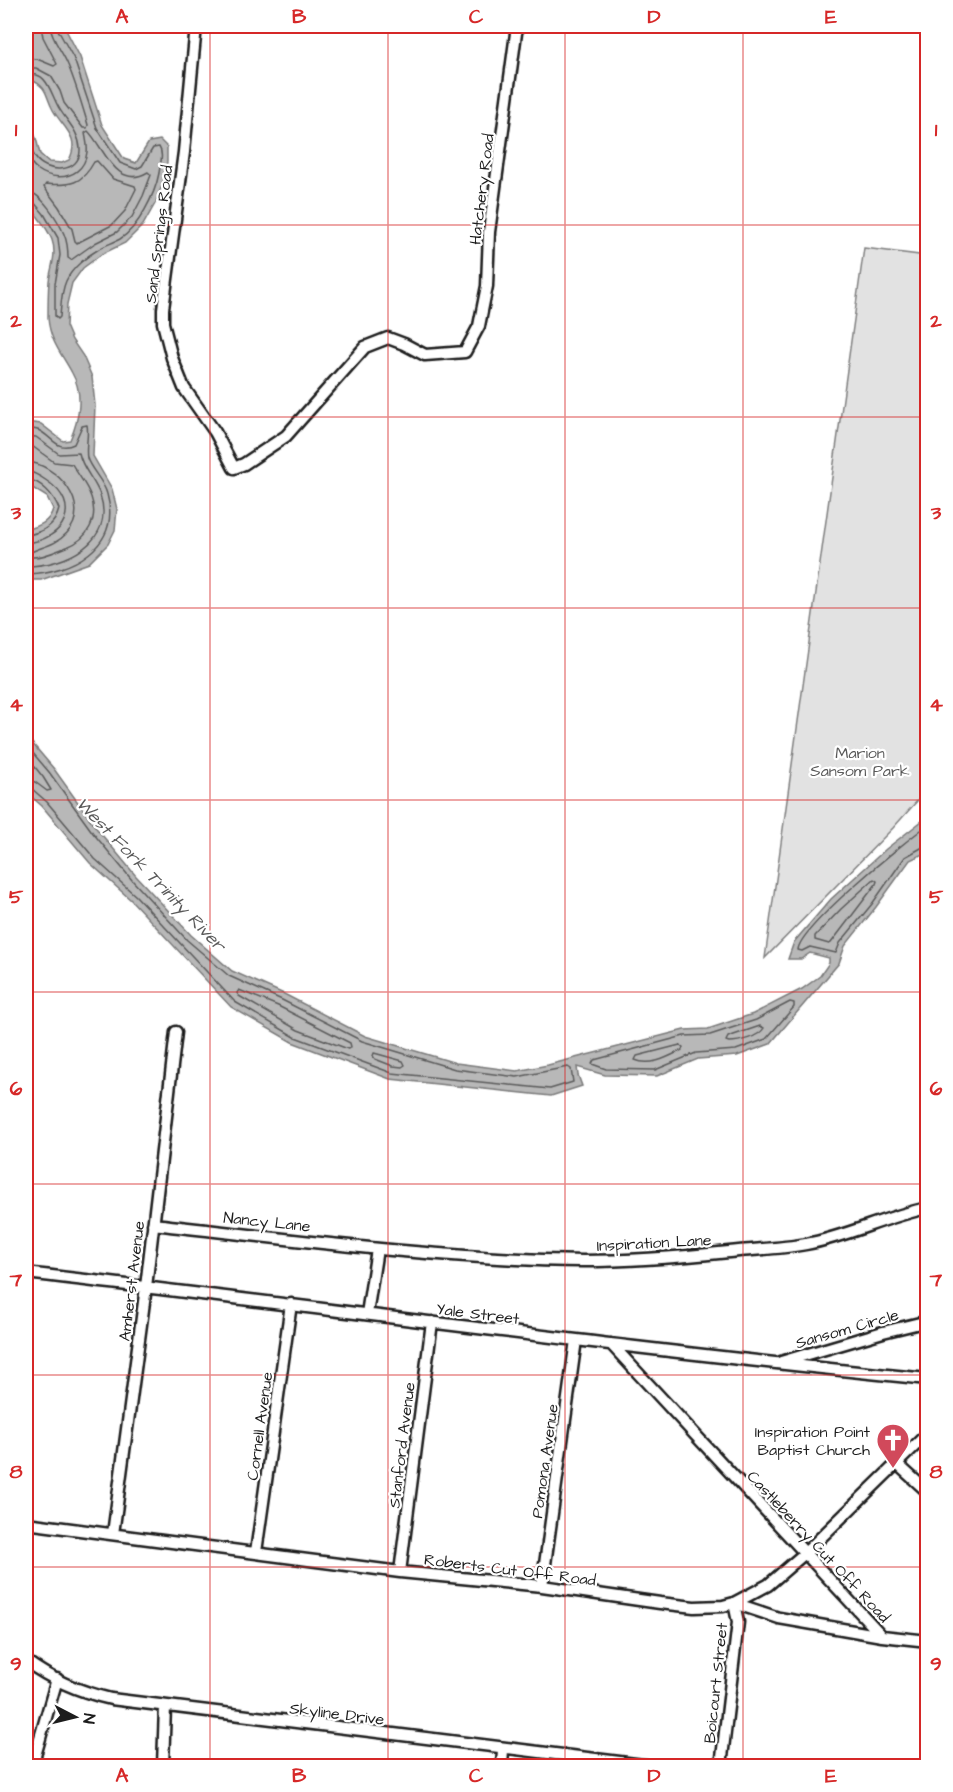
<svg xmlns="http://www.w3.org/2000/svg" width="953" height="1792" font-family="'Architects Daughter',sans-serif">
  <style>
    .green { fill: #e2e2e2; stroke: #7f7f7f; stroke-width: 1.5 }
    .water { fill: #b8b8b8; stroke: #7a7a7a; stroke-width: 1.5 }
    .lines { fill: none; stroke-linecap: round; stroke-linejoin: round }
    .shore { stroke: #5a5a5a; stroke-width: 1.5 }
    .minor-casing { stroke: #1c1c1c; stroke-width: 15 }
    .minor { stroke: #fff; stroke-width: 10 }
    .grid { fill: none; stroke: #d62828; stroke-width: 1.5; stroke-opacity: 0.55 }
    .labels { text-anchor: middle; stroke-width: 4.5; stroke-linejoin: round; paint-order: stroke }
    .street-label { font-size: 16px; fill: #1c1c1c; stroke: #fff }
    .park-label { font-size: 16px; fill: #575757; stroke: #fff }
    .poi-label { font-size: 16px; fill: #1c1c1c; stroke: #fff; text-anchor: end }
    .water-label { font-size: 18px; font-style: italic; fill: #5a5a5a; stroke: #fff }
    .neatline { fill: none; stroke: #d62828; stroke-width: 2 }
    .grid-label { font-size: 20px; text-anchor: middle; font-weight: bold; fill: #d62828 }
  </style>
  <rect width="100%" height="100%" fill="#fff"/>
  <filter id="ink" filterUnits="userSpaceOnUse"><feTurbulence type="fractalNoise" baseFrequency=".0167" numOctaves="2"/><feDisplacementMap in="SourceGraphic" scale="12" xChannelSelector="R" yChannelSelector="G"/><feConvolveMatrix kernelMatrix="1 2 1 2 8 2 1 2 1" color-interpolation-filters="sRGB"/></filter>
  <g filter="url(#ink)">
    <path class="green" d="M864,248l63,8v534l-34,38 -128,130z"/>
    <path class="water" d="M26,26h35l5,4 14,27 22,68 22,34 12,4 13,-21 11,-2 7,7v15l-3,18 -8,22 -13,23 -18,18 -23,11 -19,14 -11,15 -5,21 -1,22 6,14 11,16 9,21 3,28 -2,51 19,33 5,20 -2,21 -7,14 -19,19 -48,17h-15v-50c13,-4 23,-7 27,-21l-6,-12 -21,-13v-62l15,2 22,17 7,-1c9,-20 14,-46 2,-67 -10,-19 -22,-31 -24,-55 0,-11 0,-25 1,-37 2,-14 8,-27 3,-41 -5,-14 -17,-27 -26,-38v-87l10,23 4,16 9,8 13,1 7,-3c12,-23 -6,-32 -16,-50 -8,-15 -5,-23 -22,-30l-5,3z
      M26,736l28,33 43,60 39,47 55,59 41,36 52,23 81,42 91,27 61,8 31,-6 136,-35 24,-1 45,-15 49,-25 18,-13 9,-13v-5l-19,-5 -9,6h-13l6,-17 37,-43 55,-50 41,-32v35l-17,8 -34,47 -31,39 -6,17 -69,81 -33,12 -39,3 -41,17 -52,-1 -28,-8 1,8 4,11 -31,10 -161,-17 -98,-37 -61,-35 -100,-107 -41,-37 -48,-57 -16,-14z"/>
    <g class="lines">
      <path class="shore" d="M26,58l11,1 17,7 3,-2 -14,-27 -2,-11
        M26,68h10l15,8 9,15 4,12 19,25h4l1,-3c-6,-20 -12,-41 -20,-60 -5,-13 -17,-26 -18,-39
        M26,76c21,-8 25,19 33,32 8,14 20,23 21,41 1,25 -35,25 -45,8 -5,-8 -6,-19 -9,-27
        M26,152c8,31 57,35 61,0 1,-6 -1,-13 -2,-19l3,-2c16,16 28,60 60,41l3,3 -8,21 -11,21 -15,15 -22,11 -24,17 -3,-2c0,-8 -1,-17 -4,-24 -6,-14 -23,-42 -38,-43
        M97,161l16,18 22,7 1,3 -11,22 -13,14 -35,18 -2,-2 -3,-12 -13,-22 -15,-20 2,-3c24,2 36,0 48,-22z
        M26,199l6,1 12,14 14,24 2,17 -5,29v32l3,3 2,-2c1,-11 1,-25 6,-36 6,-13 21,-25 33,-32 6,-4 14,-6 21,-10 18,-11 35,-44 39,-66 1,-8 5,-19 0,-26l-6,1 -11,18 -6,3 -16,-6 -23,-35 -23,-69 -16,-29v-4
        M26,428c4,1 10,1 14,3 13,7 18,21 34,13l8,-18 5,-1c2,10 -2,22 0,33 3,11 17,23 20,36 15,53 -36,79 -81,80
        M26,436l10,1 23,17 20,-1c3,16 16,27 21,42 16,47 -35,71 -74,71
        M26,445l6,1 22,16 18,2c6,11 15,21 19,33 8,22 -3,42 -24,50 -11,4 -24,11 -36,10l-2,-4c13,-7 26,-7 38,-20 26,-28 -11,-70 -41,-71
        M26,471c8,1 14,5 21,10 36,24 17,59 -21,62
        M26,479c15,2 28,16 33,30 -4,17 -17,24 -33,26
        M26,745l23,27 44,61 39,47 55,60 42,36 53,24 80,41 93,28 62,8 51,-10 3,2 2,13 -23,7 -158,-16 -97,-36 -60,-35 -99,-106 -41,-37 -48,-57 -16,-14h-5
        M26,756l17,21 8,13 -4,1 -12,-9 -9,-2
        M928,825c-23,16 -129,103 -130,125l4,1 8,-4 26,6 4,-10 32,-39 33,-47 18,-10h5
        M874,879l3,2 -1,3 -45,59 -2,1 -14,-4v-4l26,-27z
        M239,990l39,16 72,37 1,4 -3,2 -50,-19 -59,-34 -2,-3z
        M790,1002l4,1v4l-28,32 -30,11 -40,3 -41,17 -49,-1 -14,-5 2,-4 90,-24 26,-1 46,-15z
        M760,1026l4,2c-5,9 -25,14 -35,14l-3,-1 2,-4z
        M680,1045l3,2 -1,3c-14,7 -31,17 -47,10l2,-4z
        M374,1053l29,8 2,4 -3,2 -9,-1 -18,-7 -2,-3z"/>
      <defs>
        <path id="minor" d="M196,26l-12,126 -21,157v14l9,35 12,30 31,44 19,36 10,-4 42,-28 79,-89 23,-9 16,6 21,11 40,-3 14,-26 8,-40 2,-54 28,-206
          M153,1224c143,16 286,35 430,37 49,0 98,-4 146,-9 25,-3 51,-3 77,-8 41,-7 80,-28 122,-36
          M26,1273c300,35 600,76 902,106
          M367,1314l10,-65
          M611,1344l271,292
          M781,1362l102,-30 45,-11
          M896,1463l32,29
          M26,1523l374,49 142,14 118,17 34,4 29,-1 11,-3 34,-18 37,-32 123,-120
          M113,1534l33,-247 30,-255
          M256,1552l35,-248
          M400,1572l32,-250
          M542,1586l34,-246
          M734,1603l45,15 103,18 46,5
          M26,1661c24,18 55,31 85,38l541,67
          M32,1766l25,-87
          M163,1766l2,-60
          M502,1766l1,-17
          M721,1766l17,-144 -4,-19"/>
      </defs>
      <use href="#minor" class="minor-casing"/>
      <use href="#minor" class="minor"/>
    </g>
  </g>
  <path class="grid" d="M210,26v1740M388,26v1740M565,26v1740M743,26v1740M26,225h902M26,417h902M26,608h902M26,800h902M26,992h902M26,1184h902M26,1375h902M26,1567h902"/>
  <defs>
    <symbol id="church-pin" viewBox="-11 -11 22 30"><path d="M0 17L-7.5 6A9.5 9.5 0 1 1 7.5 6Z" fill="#d1495b" stroke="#fff"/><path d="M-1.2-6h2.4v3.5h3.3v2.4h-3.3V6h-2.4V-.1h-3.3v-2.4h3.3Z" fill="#fff"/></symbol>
  </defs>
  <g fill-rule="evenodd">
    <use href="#church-pin" x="874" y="1421" width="38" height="52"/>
  </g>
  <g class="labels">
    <g class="street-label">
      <text transform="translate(481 189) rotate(-83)" y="6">Hatchery Road</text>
      <text transform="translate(158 234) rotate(-83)" y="6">Sand Springs Road</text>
      <text transform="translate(267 1221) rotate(6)" y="6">Nancy Lane</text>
      <text transform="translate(654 1242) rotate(-3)" y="6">Inspiration Lane</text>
      <text transform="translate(131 1281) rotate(-83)" y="6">Amherst Avenue</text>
      <text transform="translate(478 1313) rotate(7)" y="6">Yale Street</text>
      <text transform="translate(847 1328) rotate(-16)" y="6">Sansom Circle</text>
      <text transform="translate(259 1426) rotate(-82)" y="6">Cornell Avenue</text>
      <text transform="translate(401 1445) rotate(-83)" y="6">Stanford Avenue</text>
      <text transform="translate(544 1461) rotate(-82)" y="6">Pomona Avenue</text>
      <text transform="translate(819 1546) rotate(47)" y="6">Castleberry Cut Off Road</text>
      <text transform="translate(510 1569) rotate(7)" y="6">Roberts Cut Off Road</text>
      <text transform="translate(715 1683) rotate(-84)" y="6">Boicourt Street</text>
      <text transform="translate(337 1713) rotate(7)" y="6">Skyline Drive</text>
    </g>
    <g class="park-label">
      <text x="860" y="758">Marion<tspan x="860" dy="18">Sansom Park</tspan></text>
    </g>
    <g class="poi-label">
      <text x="870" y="1437">Inspiration Point<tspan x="870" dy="18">Baptist Church</tspan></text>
    </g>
    <g class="water-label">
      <text transform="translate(151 874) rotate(46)" y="6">West Fork Trinity River</text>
    </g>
  </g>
  <rect width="953" height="1792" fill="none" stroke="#fff" stroke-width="66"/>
  <g transform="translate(75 1717) rotate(97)" stroke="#ffffff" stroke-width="4.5" paint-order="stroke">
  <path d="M0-4.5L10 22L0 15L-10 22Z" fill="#1c1c1c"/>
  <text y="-9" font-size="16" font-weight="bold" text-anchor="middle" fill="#1c1c1c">N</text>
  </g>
  <rect x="33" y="33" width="887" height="1726" class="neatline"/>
  <g class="grid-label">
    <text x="122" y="23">A</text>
    <text x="299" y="23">B</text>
    <text x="476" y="23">C</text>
    <text x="654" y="23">D</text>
    <text x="831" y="23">E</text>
    <text x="16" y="136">1</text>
    <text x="936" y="136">1</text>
    <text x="16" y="327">2</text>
    <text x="936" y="327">2</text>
    <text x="16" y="519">3</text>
    <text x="936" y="519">3</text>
    <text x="16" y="711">4</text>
    <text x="936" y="711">4</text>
    <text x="16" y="903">5</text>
    <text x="936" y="903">5</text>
    <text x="16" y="1095">6</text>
    <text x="936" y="1095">6</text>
    <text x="16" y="1286">7</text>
    <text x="936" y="1286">7</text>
    <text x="16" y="1478">8</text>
    <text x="936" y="1478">8</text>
    <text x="16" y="1670">9</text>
    <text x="936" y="1670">9</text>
    <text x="122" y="1782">A</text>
    <text x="299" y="1782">B</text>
    <text x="476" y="1782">C</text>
    <text x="654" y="1782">D</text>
    <text x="831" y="1782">E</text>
  </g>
</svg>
